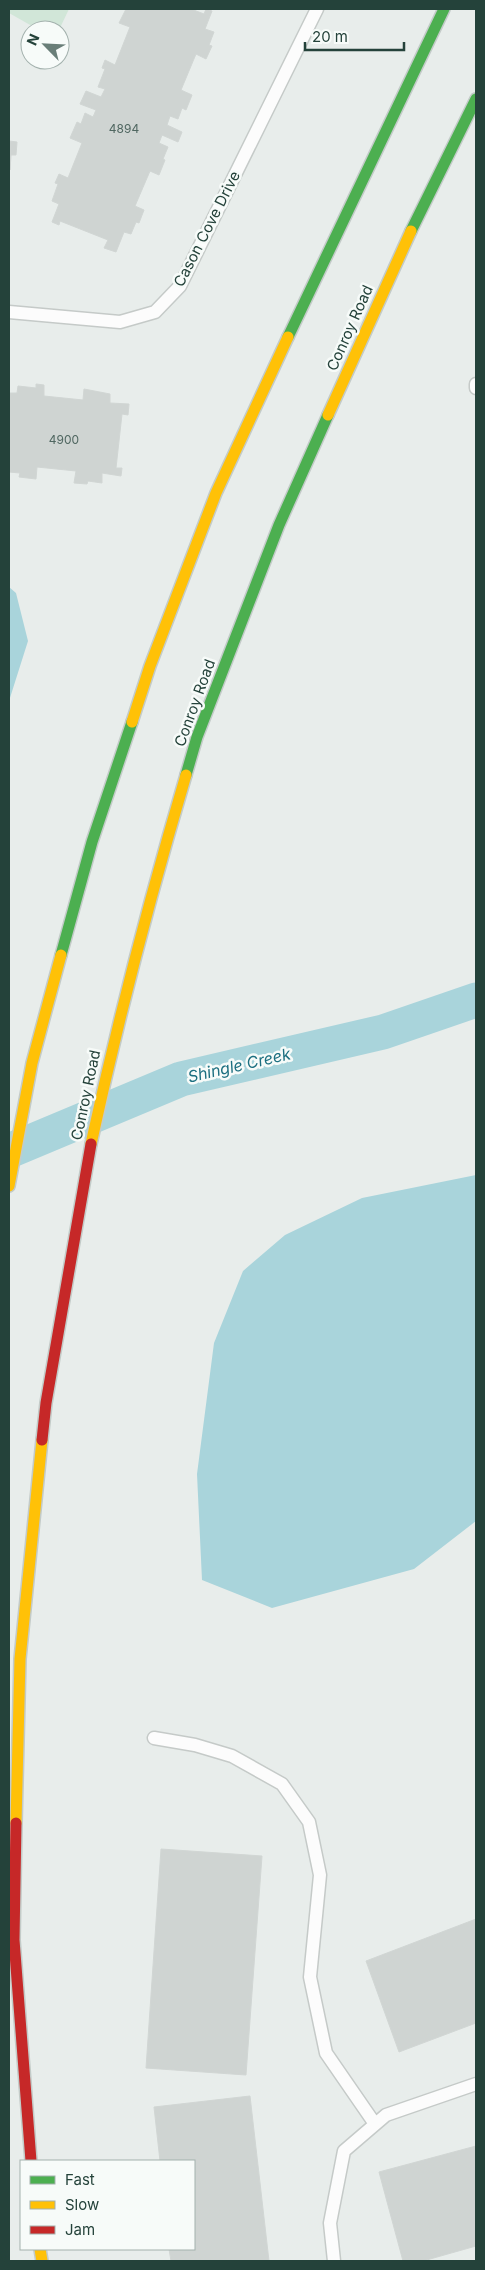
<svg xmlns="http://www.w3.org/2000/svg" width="485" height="2270" font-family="Inter,sans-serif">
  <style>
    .green { fill: #d1e6d8 }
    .water { fill: #a9d4db }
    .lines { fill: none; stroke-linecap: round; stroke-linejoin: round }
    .canal { stroke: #a9d4db; stroke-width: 35 }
    .building { fill: #cfd4d2; stroke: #d1d6d4 }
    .lane-casing { stroke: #c5cac8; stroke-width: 15 }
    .fast-casing { stroke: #c3cbc8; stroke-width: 14 }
    .slow-casing { stroke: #c3cbc8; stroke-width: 14 }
    .jam-casing { stroke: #c3cbc8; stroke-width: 14 }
    .lane { stroke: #fcfcfc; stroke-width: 12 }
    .fast { stroke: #4caf50; stroke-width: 11 }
    .slow { stroke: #ffc107; stroke-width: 11 }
    .jam { stroke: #c62828; stroke-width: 11 }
    .labels { text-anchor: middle; stroke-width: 5; stroke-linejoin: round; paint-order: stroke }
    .number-label { font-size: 12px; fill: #506761 }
    .street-label { font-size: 15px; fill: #24423a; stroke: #f7fbf9 }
    .water-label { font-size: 16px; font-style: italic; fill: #1c6f80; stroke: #f7fbf9 }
  </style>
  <rect width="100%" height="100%" fill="#e8edeb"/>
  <path class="green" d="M9,9h60l-10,21h-20l-30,-17z"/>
  <path class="water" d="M9,587l7,6 12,48 -19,60z
    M476,1175v346l-62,48 -142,39 -70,-28 -5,-106 17,-131 29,-72 42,-36 77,-37z"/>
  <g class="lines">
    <path class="canal" d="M9,1151l172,-72 202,-47 93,-32"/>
  </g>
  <path class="building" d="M126,9h65l13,5 2,-5 6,2 -7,18 9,3 -5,13 3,1 -6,13 -10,-5 -15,36 11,5 -6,15 -4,-2 -4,11 -8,-3 -3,9 15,7 -4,10 -16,-7 -3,8 9,4 -5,12 2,1 -6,15 -9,-4 -15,35 9,4 -5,13 -3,-1 -5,12 -7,-2 -8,20 -12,-4 4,-8 -48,-19 -1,4 -7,-3 7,-18 -7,-3 6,-17 -3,-1 4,-9 9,4 14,-35 -12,-5 7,-16 4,2 4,-11 8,4 3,-7 -16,-6 6,-13 15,6 4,-8 -7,-2 7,-18 -3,-1 3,-8 10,5 15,-38 -11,-4z
    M9,141l8,1 -1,13h-5l-1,15z
    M36,384l8,1v11l39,4 1,-11 26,5v9l19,1 -1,11 -6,-1 -6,54h6l-1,8 -19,-3v10l-14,-2 -1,3 -13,-1 2,-12 -39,-4 -1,12 -17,-2 1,-4 -11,-1v-79h8l1,-7 18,2z
    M161,1849l101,7 -16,219 -100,-7z
    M476,1919v104l-77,29 -33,-91z
    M250,2096l19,165h-98l-2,-12h25v-88h-34l-6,-54z
    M476,2146v100l-53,15h-20l-24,-89z"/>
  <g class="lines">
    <defs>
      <path id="lane" d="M9,312l111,10 35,-10 25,-26 137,-277
        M476,384v4
        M154,1738l41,7 37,11 50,28 27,38 11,53 -10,102 16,76 49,71
        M334,2261l-4,-38 14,-72 42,-36 90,-31"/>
      <path id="fast" d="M411,231l65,-132
        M288,337l156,-328
        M186,775l11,-38 82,-212 49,-110
        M61,955l31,-113 40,-120"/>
      <path id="slow" d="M328,415l83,-184
        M132,722l18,-56 66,-173 72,-156
        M91,1144c27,-124 59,-247 95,-369
        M9,1186l23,-123 29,-108
        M16,1823l4,-164 22,-219
        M40,2249l2,12"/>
      <path id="jam" d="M42,1440l4,-37 45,-259
        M16,1823l-2,117 17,221"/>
    </defs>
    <use href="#lane" class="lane-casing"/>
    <use href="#fast" class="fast-casing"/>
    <use href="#slow" class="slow-casing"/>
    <use href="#jam" class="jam-casing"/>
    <use href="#lane" class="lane"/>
    <use href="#fast" class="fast"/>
    <use href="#slow" class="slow"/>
    <use href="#jam" class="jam"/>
  </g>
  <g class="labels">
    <g class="number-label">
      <text x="124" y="133">4894</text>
      <text x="64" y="444">4900</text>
    </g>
    <g class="street-label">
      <text transform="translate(207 229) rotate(-63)" y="5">Cason Cove Drive</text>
      <text transform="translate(350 328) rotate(-66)" y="5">Conroy Road</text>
      <text transform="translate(195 703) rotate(-70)" y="5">Conroy Road</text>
      <text transform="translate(86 1095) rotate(-78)" y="5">Conroy Road</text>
    </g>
    <g class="water-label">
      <text transform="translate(239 1065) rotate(-13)" y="6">Shingle Creek</text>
    </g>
  </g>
  <rect width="485" height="2270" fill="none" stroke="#24423a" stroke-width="20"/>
  <rect x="20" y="2160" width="175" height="90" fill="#f7fbf9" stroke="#a3b1ad"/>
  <rect x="30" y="2176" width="25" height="8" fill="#4caf50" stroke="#a3b1ad"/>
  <text x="65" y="2185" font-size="15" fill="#24423a">Fast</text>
  <rect x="30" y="2201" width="25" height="8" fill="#ffc107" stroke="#a3b1ad"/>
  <text x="65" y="2210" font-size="15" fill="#24423a">Slow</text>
  <rect x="30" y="2226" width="25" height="8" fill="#c62828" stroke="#a3b1ad"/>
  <text x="65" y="2235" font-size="15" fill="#24423a">Jam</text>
  <g transform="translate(45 45) rotate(294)"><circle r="24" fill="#f7fbf9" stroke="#a3b1ad"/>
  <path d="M0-4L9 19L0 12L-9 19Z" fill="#697e78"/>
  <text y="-8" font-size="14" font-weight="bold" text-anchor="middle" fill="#24423a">N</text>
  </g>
  <path d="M305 42v8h99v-8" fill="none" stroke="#24423a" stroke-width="2.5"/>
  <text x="312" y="42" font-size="15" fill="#24423a" stroke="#f7fbf9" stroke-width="4" paint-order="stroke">20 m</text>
</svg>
